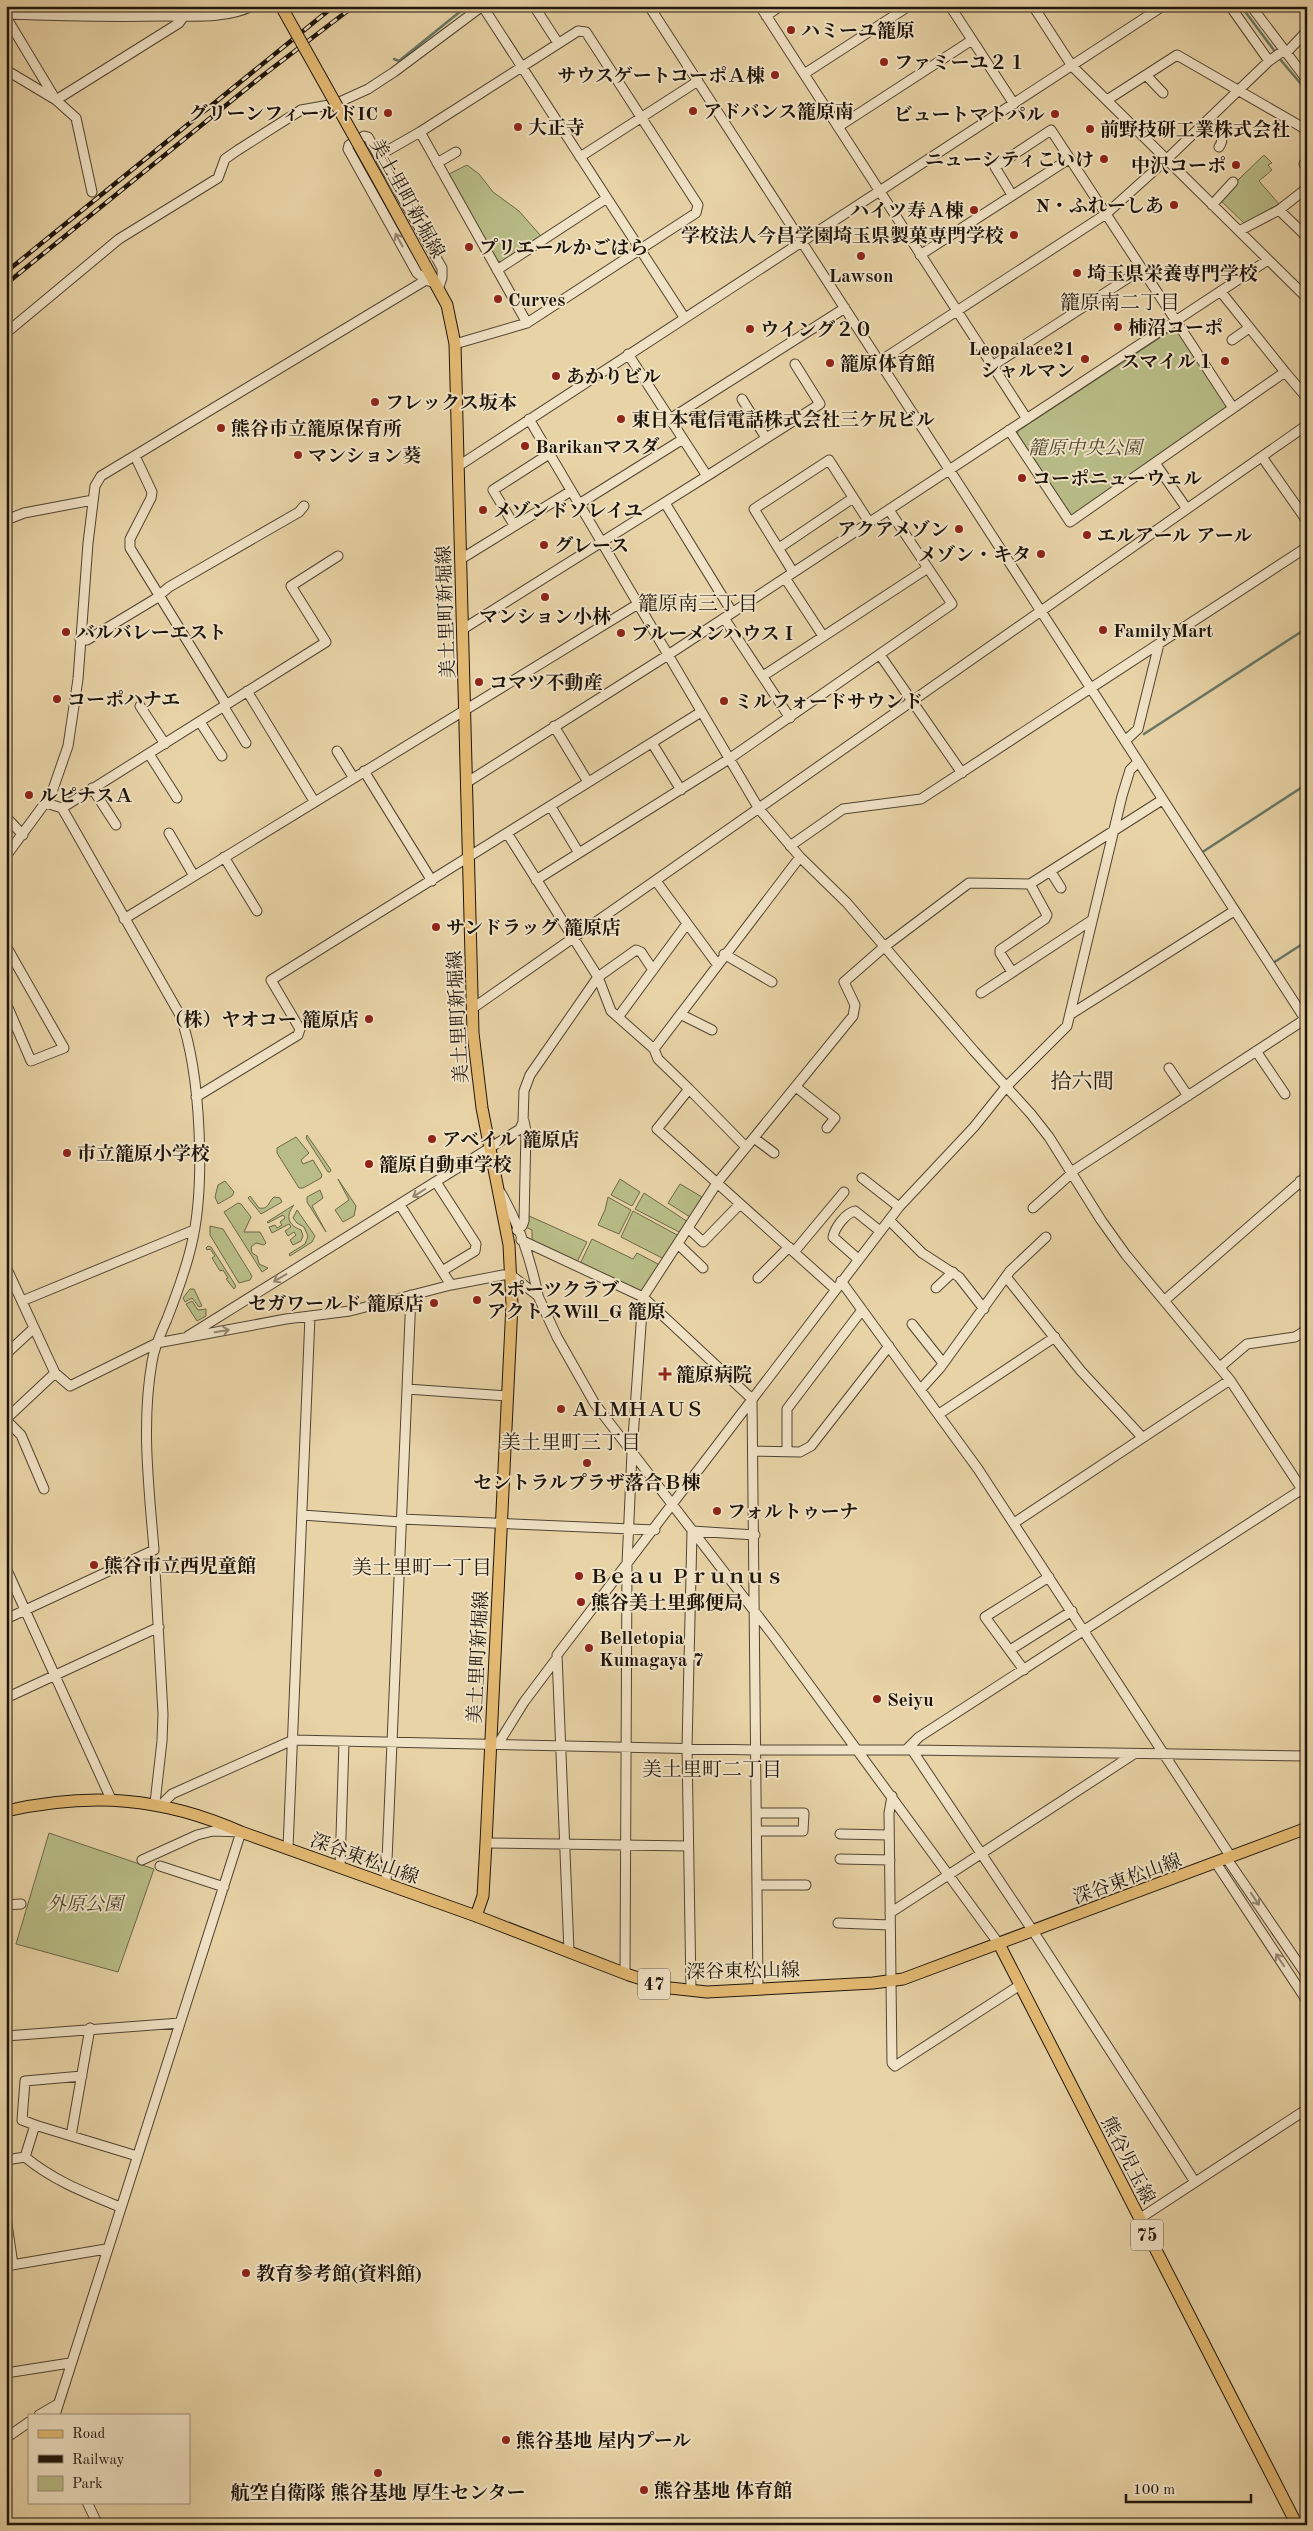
<svg xmlns="http://www.w3.org/2000/svg" width="1313" height="2531" font-family="'Old Standard TT','Noto Serif JP',serif">
  <style>
    .green { fill: #b8bc86; stroke: #6b6848 }
    .lines { fill: none; stroke-linecap: round; stroke-linejoin: round }
    .stream { stroke: #677766; stroke-width: 2.5 }
    .minor-casing { stroke: #504432; stroke-width: 11 }
    .major-casing { stroke: #1e150b; stroke-width: 13 }
    .minor { stroke: #f0e2c5; stroke-width: 9 }
    .major { stroke: #e4ba73; stroke-width: 11 }
    .rail-casing { stroke: #1e150b; stroke-width: 4.5 }
    .rail { stroke: #f0e2c5; stroke-width: 2.5; stroke-dasharray: 8; stroke-linecap: butt }
    .major-bridge-casing { stroke: #1e150b; stroke-width: 13; stroke-linecap: butt }
    .major-bridge { stroke: #e4ba73; stroke-width: 11 }
    .oneway { stroke: #928671 }
    .poi-dot { fill: #8f2418; stroke: #f0e2c5; stroke-width: 2 }
    .labels { text-anchor: middle; stroke-width: 4; stroke-linejoin: round; paint-order: stroke }
    .shield { fill: #f0e2c5; stroke: #5d5243; stroke-width: 1 }
    .shield-label { font-size: 18px; font-weight: bold; fill: #1e150b }
    .poi-label { font-size: 19px; font-weight: bold; fill: #1e150b; stroke: #f0e2c5; text-anchor: start }
    .street-label { font-size: 19px; fill: #1e150b; stroke: #f0e2c5 }
    .park-label { font-size: 19px; font-style: italic; fill: #4c4730; stroke: #f0e2c5 }
    .neighbourhood-label { font-size: 20px; fill: #1e150b; stroke: #f0e2c5 }
    .quarter-label { font-size: 21px; fill: #1e150b; stroke: #f0e2c5 }
  </style>
  <rect width="100%" height="100%" fill="#e8d3a6"/>
  <filter id="stains"><feTurbulence type="fractalNoise" baseFrequency=".004" numOctaves="4"/><feColorMatrix values="0 0 0 0 .2 0 0 0 0 .09 0 0 0 0 .02 0 0 0 .5 -.17"/></filter>
  <radialGradient id="worn" r=".72"><stop offset=".6" stop-color="#630" stop-opacity="0"/><stop offset="1" stop-color="#630" stop-opacity=".3"/></radialGradient>
  <path class="green" d="M1264,155l8,8 -4,2 4,5 -13,11 20,23 -35,19 -23,-22 18,-22z
    M467,165l12,9 14,18 26,19 22,25 -39,26 -5,-1 -48,-87z
    M1172,330l6,1 48,74 -1,4 -152,106 -5,-1 -51,-78 1,-5z
    M307,1135l24,35 -1,2h-2l-22,-34z
    M296,1137l13,16 -8,7 2,4 10,-4 9,15 -1,3 -18,10h-4l-22,-35v-5z
    M338,1179l18,27 -2,10 -11,6 -8,-12 14,-10z
    M620,1179l20,13 -8,14 -21,-11z
    M225,1181l9,11 -2,4 -14,8 -3,-7 3,-12z
    M680,1184l22,13 -12,20 -22,-14z
    M320,1190l3,8 -11,8 14,26 -19,-30v-5z
    M644,1193l44,29 -7,11 -46,-24z
    M250,1196l9,12c10,2 9,-6 15,-11l6,1 2,4 -21,12 -13,-16z
    M608,1197l23,13 -12,24 -21,-9 7,-15z
    M238,1203l3,1 10,13 -7,15h16l6,11 -2,2 -8,-2 -5,4 1,6 5,3 2,8 9,4 -6,4 -38,-60z
    M294,1205c-9,11 -6,20 7,25l2,6 -2,5 -8,4 -3,-5 6,-5 -2,-3 -6,4 -3,-5 6,-4 -2,-3 -17,9 -3,-6 6,-2 2,3 5,-3 -2,-3 5,-4 -2,-3 -15,8 -1,-1z
    M297,1210l18,26 -3,6 -22,14 -1,-2 16,-10 3,-8 -4,-9 -7,-4 -4,-5z
    M633,1211l46,25 -15,23 -43,-22z
    M527,1215l60,27 -11,22 -44,-22v-12l-6,-3z
    M210,1226l13,3 29,47 -2,4 -11,3 -29,-48z
    M592,1239l41,20 4,-6 21,11 1,2 -16,26 -3,1 -60,-29z
    M208,1246l3,1 25,39 -2,3 -8,-10 2,-1 -5,-8 -3,1 -8,-13 3,-2 -5,-7 -3,1 -1,-2z
    M190,1289h4l8,17 -3,1 -7,-9 -7,4 -2,-4z
    M192,1301l6,9 8,-1v7l-9,5 -11,-17z
    M49,1833l105,36 -36,103 -102,-28z"/>
  <g class="lines">
    <path class="stream" d="M1241,6l35,47
      M1279,58l28,33
      M394,59l5,2 68,-55
      M1144,734l163,-106
      M1201,853l106,-69
      M1273,963l34,-22"/>
    <defs>
      <path id="minor" d="M534,6l24,37
        M649,6l658,1016
        M760,6l267,413
        M950,6l64,98
        M1033,6l39,60 235,232
        M1230,6l39,55
        M1251,6l56,74
        M6,14c53,2 106,3 158,2 29,0 62,3 88,-10
        M766,16l14,-10
        M6,17l50,83 20,18 16,74
        M6,70l50,30 123,-77 5,-7
        M804,74l105,-68
        M1146,75l17,18
        M1107,100l70,-45 130,75
        M1208,120c9,9 19,15 11,27
        M838,127l134,-87
        M420,132l107,191
        M378,156l42,-24 158,-101 8,1 112,173 -2,8 -169,110 -72,21
        M580,157l118,-76
        M437,163l19,-11
        M1304,164l3,3
        M1012,195l-17,-28 56,-37 182,278
        M1212,205l21,-23
        M1279,210l28,27
        M1239,231l40,-21 28,-22
        M920,255l149,-96
        M497,270l110,-72
        M426,280l-9,-7 -69,-124 1,-4 15,-9 4,1 74,131v10l-4,11
        M6,333l113,-94 99,-61 7,-19 13,-9 63,-40 34,-6 33,-15 26,-17 87,-65 4,3 199,307
        M1232,340l17,-12
        M880,361l226,-147 60,-54 103,-99 14,-10h5l19,-20
        M992,366l150,-97
        M1285,372l22,26
        M742,399l24,39
        M529,419l230,390 41,48 47,46 127,148 57,63 18,23 52,83 25,35 104,125 77,117
        M670,419l175,-111
        M1009,430l61,92 215,-150 -64,-80
        M135,456l17,36 -1,6 -21,41v9l96,156
        M1262,457l45,64
        M1155,463l32,46
        M460,465l703,-459
        M707,476l113,-72 -25,-40
        M665,503l67,109
        M579,504l104,-65
        M6,520l18,-7 69,-13
        M514,525l-21,-35 56,-36
        M779,548l74,-50
        M461,559l110,-68
        M793,572l-39,-63 75,-49 40,62
        M785,578l38,58
        M724,618l66,100
        M463,629l244,-153 -79,-122
        M80,639l7,1 68,-41 14,-12 130,-75 5,-6
        M880,655l82,118
        M763,676l165,-108
        M247,691l67,110
        M140,706l25,38
        M224,707l22,36
        M200,722l22,34
        M554,726l34,56
        M1125,741l13,-12 21,-85
        M652,743l29,47
        M337,751l16,26
        M149,754l28,44
        M364,771l68,110
        M466,783l202,-128 600,-395
        M92,788l24,37
        M551,807l28,46
        M62,808l264,-166 -35,-56 47,-30
        M6,817l17,18
        M169,833l25,43
        M507,833l91,144 13,34 43,38 4,10 31,30 -32,40 178,160
        M790,846l53,-37 78,-10 386,-252
        M6,856l45,-61 17,-49 10,-67 10,-136 7,-57 6,-10 325,-196 9,3
        M224,857l33,54
        M1051,872l10,16
        M536,880l193,-121 223,-155 -63,-94
        M656,881l61,83
        M124,919l514,-315
        M6,946l58,102 -33,13 -25,-58
        M724,954l48,28
        M1012,972l-12,-19v-3l45,-31 2,-4 -17,-31
        M981,993l111,-73
        M473,1008l834,-583
        M1071,1014l163,-103
        M682,1015l30,15
        M619,1016l67,-91
        M654,1049l146,-192
        M1256,1051l29,43
        M1169,1068l19,28
        M796,1087l39,31 -8,10
        M689,1089l57,58
        M196,1097l102,-62 2,-6 -29,-49 430,-268
        M754,1138l20,15
        M1071,1172l236,-154
        M862,1178l37,29
        M1300,1181l7,10
        M436,1182l40,62 -1,7 -33,20
        M501,1193c18,31 30,68 37,102
        M400,1205l51,80
        M1033,1208l39,-35
        M889,1220l33,33 37,24 25,32
        M688,1228l15,14 37,-38
        M517,1230l5,-4 2,-5 2,-90 -2,-10
        M521,1240l122,57 109,102 6,590
        M678,1244l25,24
        M794,1252l50,-60
        M858,1259l-25,-22c2,-10 13,-24 22,-26l25,20
        M6,1267l49,106 15,13 87,-43 129,-24 64,-8 101,-26 52,-10h8l27,21 19,41 38,67 180,234 224,306
        M758,1278l31,-31
        M1007,1278l74,93 61,66
        M841,1281l137,188 253,388
        M936,1288l17,-16
        M1165,1300l142,-124
        M22,1301l172,-71
        M912,1324l31,39
        M188,1336l332,-207 3,-7 1,-31 6,-16 68,-98 38,-27 5,2 12,18
        M6,1354l28,-26
        M1220,1367l27,-23 48,-7 12,-7
        M407,1389l100,7
        M921,1389l19,-21 70,-97 36,-34
        M939,1414l116,-77
        M6,1419l49,-46
        M6,1420l15,15 23,54
        M754,1451l46,1 11,-6 78,-100
        M787,1451v-42l75,-99
        M302,1515l99,7
        M401,1519l254,11
        M1014,1523l216,-143
        M148,1553l7,17 8,144 -1,27 -7,62
        M6,1568l105,231
        M6,1619l148,-69c-5,-63 -13,-125 -2,-188 2,-15 9,-29 15,-43 9,-23 18,-47 24,-72 15,-60 10,-174 -11,-232l-118,-207 -16,-5
        M1010,1650l62,-39
        M1024,1670l-39,-53 64,-40
        M6,1698l153,-71
        M498,1744l26,-42 33,-44
        M906,1750l13,-13 388,-251
        M912,1750l121,181 162,251
        M892,1796l-3,17 3,250 3,3 125,-81
        M161,1805l11,-11 121,-54 463,10h156l395,6
        M757,1813h47l-1,18h-46
        M840,1834l49,1
        M486,1843l202,3
        M288,1848l22,-532
        M840,1859l50,1
        M1227,1859l80,117
        M1216,1863l91,138
        M160,1866l64,21
        M340,1867l4,-125
        M386,1884l25,-589
        M758,1885h48
        M6,1905l15,-1
        M890,1913l244,-159
        M838,1923l52,2
        M569,1951l-12,-296 342,-448 75,-80 32,-40 61,-61 55,-230 8,-26 8,-8
        M625,1974l2,-410 5,-112 11,-155 74,-114 136,-167 2,-11 -11,-23 40,-35 85,-64 61,1 132,-84
        M691,1990l-4,-242 5,-217 63,4
        M6,2036l174,-13
        M35,2125l-13,-5 3,-39 57,-5
        M71,2136l19,-108
        M25,2157l10,-32 102,31
        M6,2160l19,-3c29,24 61,36 95,50
        M6,2217l7,48
        M1139,2219l168,-110
        M6,2266l100,-17
        M6,2373l64,-10
        M39,2415l19,-11
        M55,2415l186,-583 -28,-1 -16,4 -55,25
        M6,2438l23,-16
        M87,2502l11,23"/>
      <path id="major" d="M379,181l68,124 8,39 18,689 9,75 27,137 3,59 -26,539 -3,53 -7,20
        M6,1811c85,-19 156,-14 235,21l235,84 153,59 41,13 37,4 166,-9 30,-4 404,-151
        M999,1944l298,581"/>
    </defs>
    <use href="#minor" class="minor-casing"/>
    <use href="#major" class="major-casing"/>
    <use href="#minor" class="minor"/>
    <use href="#major" class="major"/>
    <defs>
      <path id="rail" d="M6,272l328,-266
        M6,284l256,-208 92,-70"/>
    </defs>
    <use href="#rail" class="rail-casing"/>
    <use href="#rail" class="rail"/>
    <defs>
      <path id="major-bridge" d="M281,6l98,175"/>
    </defs>
    <use href="#major-bridge" class="major-bridge-casing"/>
    <use href="#major-bridge" class="major-bridge"/>
  </g>
  <defs><path id="oneway-shaft" d="M-6 0H5M1.5-3L5.5 0L1.5 3" fill="none" stroke-width="1.6" stroke-linecap="round" stroke-linejoin="round" transform="scale(1.25)"/></defs>
  <g class="oneway">
    <use href="#oneway-shaft" transform="translate(399 240) rotate(-119)"/>
    <use href="#oneway-shaft" transform="translate(419 1193) rotate(148)"/>
    <use href="#oneway-shaft" transform="translate(280 1278) rotate(149)"/>
    <use href="#oneway-shaft" transform="translate(222 1331) rotate(-10)"/>
    <use href="#oneway-shaft" transform="translate(1255 1899) rotate(56)"/>
    <use href="#oneway-shaft" transform="translate(1280 1960) rotate(-124)"/>
  </g>
  <g class="poi-dot">
    <circle cx="791" cy="30" r="5"/>
    <circle cx="884" cy="62" r="5"/>
    <circle cx="775" cy="75" r="5"/>
    <circle cx="693" cy="111" r="5"/>
    <circle cx="388" cy="113" r="5"/>
    <circle cx="1055" cy="114" r="5"/>
    <circle cx="518" cy="127" r="5"/>
    <circle cx="1090" cy="129" r="5"/>
    <circle cx="1104" cy="159" r="5"/>
    <circle cx="1236" cy="165" r="5"/>
    <circle cx="1174" cy="205" r="5"/>
    <circle cx="974" cy="210" r="5"/>
    <circle cx="1014" cy="235" r="5"/>
    <circle cx="469" cy="247" r="5"/>
    <circle cx="861" cy="256" r="5"/>
    <circle cx="1077" cy="273" r="5"/>
    <circle cx="498" cy="299" r="5"/>
    <circle cx="1118" cy="327" r="5"/>
    <circle cx="750" cy="329" r="5"/>
    <circle cx="1085" cy="359" r="5"/>
    <circle cx="1225" cy="361" r="5"/>
    <circle cx="830" cy="363" r="5"/>
    <circle cx="556" cy="376" r="5"/>
    <circle cx="375" cy="402" r="5"/>
    <circle cx="621" cy="419" r="5"/>
    <circle cx="221" cy="428" r="5"/>
    <circle cx="525" cy="446" r="5"/>
    <circle cx="298" cy="455" r="5"/>
    <circle cx="1022" cy="478" r="5"/>
    <circle cx="483" cy="510" r="5"/>
    <circle cx="959" cy="529" r="5"/>
    <circle cx="1087" cy="535" r="5"/>
    <circle cx="544" cy="545" r="5"/>
    <circle cx="1041" cy="554" r="5"/>
    <circle cx="545" cy="597" r="5"/>
    <circle cx="1103" cy="630" r="5"/>
    <circle cx="66" cy="632" r="5"/>
    <circle cx="621" cy="633" r="5"/>
    <circle cx="479" cy="682" r="5"/>
    <circle cx="57" cy="699" r="5"/>
    <circle cx="724" cy="701" r="5"/>
    <circle cx="29" cy="795" r="5"/>
    <circle cx="436" cy="927" r="5"/>
    <circle cx="369" cy="1019" r="5"/>
    <circle cx="432" cy="1139" r="5"/>
    <circle cx="67" cy="1153" r="5"/>
    <circle cx="369" cy="1164" r="5"/>
    <circle cx="477" cy="1300" r="5"/>
    <circle cx="434" cy="1303" r="5"/>
    <path d="M662.5 1366.5h5v5h5v5h-5v5h-5v-5h-5v-5h5z"/>
    <circle cx="561" cy="1409" r="5"/>
    <circle cx="587" cy="1463" r="5"/>
    <circle cx="717" cy="1511" r="5"/>
    <circle cx="94" cy="1565" r="5"/>
    <circle cx="579" cy="1576" r="5"/>
    <circle cx="581" cy="1602" r="5"/>
    <circle cx="589" cy="1648" r="5"/>
    <circle cx="877" cy="1699" r="5"/>
    <circle cx="246" cy="2273" r="5"/>
    <circle cx="506" cy="2440" r="5"/>
    <circle cx="378" cy="2473" r="5"/>
    <circle cx="644" cy="2490" r="5"/>
  </g>
  <g class="labels">
    <g class="shield">
      <rect x="638" y="1968.5" width="32" height="31" rx="4"/>
      <rect x="1131" y="2219.5" width="32" height="31" rx="4"/>
    </g>
    <g class="shield-label">
      <text x="654" y="1990">47</text>
      <text x="1147" y="2241">75</text>
    </g>
    <g class="poi-label">
      <text x="801" y="37">ハミーユ籠原</text>
      <text x="894" y="69">ファミーユ２１</text>
      <text x="765" y="82" text-anchor="end">サウスゲートコーポＡ棟</text>
      <text x="703" y="118">アドバンス籠原南</text>
      <text x="378" y="120" text-anchor="end">グリーンフィールドIC</text>
      <text x="1045" y="121" text-anchor="end">ビュートマトパル</text>
      <text x="528" y="134">大正寺</text>
      <text x="1100" y="136">前野技研工業株式会社</text>
      <text x="1094" y="166" text-anchor="end">ニューシティこいけ</text>
      <text x="1226" y="172" text-anchor="end">中沢コーポ</text>
      <text x="1164" y="212" text-anchor="end">N・ふれーしあ</text>
      <text x="964" y="217" text-anchor="end">ハイツ寿Ａ棟</text>
      <text x="1004" y="242" text-anchor="end">学校法人今昌学園埼玉県製菓専門学校</text>
      <text x="479" y="254">プリエールかごはら</text>
      <text x="1087" y="280">埼玉県栄養専門学校</text>
      <text x="861" y="282" text-anchor="middle">Lawson</text>
      <text x="508" y="306">Curves</text>
      <text x="1128" y="334">柿沼コーポ</text>
      <text x="760" y="336">ウイング２０</text>
      <text x="1075" y="355" text-anchor="end">Leopalace21<tspan x="1075" dy="22">シャルマン</tspan></text>
      <text x="1215" y="368" text-anchor="end">スマイル１</text>
      <text x="840" y="370">籠原体育館</text>
      <text x="566" y="383">あかりビル</text>
      <text x="385" y="409">フレックス坂本</text>
      <text x="631" y="426">東日本電信電話株式会社三ケ尻ビル</text>
      <text x="231" y="435">熊谷市立籠原保育所</text>
      <text x="535" y="453">Barikanマスダ</text>
      <text x="308" y="462">マンション葵</text>
      <text x="1032" y="485">コーポニューウェル</text>
      <text x="493" y="517">メゾンドソレイユ</text>
      <text x="949" y="536" text-anchor="end">アクアメゾン</text>
      <text x="1097" y="542">エルアール アール</text>
      <text x="554" y="552">グレース</text>
      <text x="1031" y="561" text-anchor="end">メゾン・キタ</text>
      <text x="545" y="623" text-anchor="middle">マンション小林</text>
      <text x="1113" y="637">FamilyMart</text>
      <text x="76" y="639">バルバレーエスト</text>
      <text x="631" y="640">ブルーメンハウスＩ</text>
      <text x="489" y="689">コマツ不動産</text>
      <text x="67" y="706">コーポハナエ</text>
      <text x="734" y="708">ミルフォードサウンド</text>
      <text x="39" y="802">ルピナスＡ</text>
      <text x="446" y="934">サンドラッグ 籠原店</text>
      <text x="359" y="1026" text-anchor="end">（株）ヤオコー 籠原店</text>
      <text x="442" y="1146">アベイル 籠原店</text>
      <text x="77" y="1160">市立籠原小学校</text>
      <text x="379" y="1171">籠原自動車学校</text>
      <text x="487" y="1296">スポーツクラブ<tspan x="487" dy="22">アクトスWill_G 籠原</tspan></text>
      <text x="424" y="1310" text-anchor="end">セガワールド 籠原店</text>
      <text x="676" y="1381">籠原病院</text>
      <text x="571" y="1416">ＡＬＭＨＡＵＳ</text>
      <text x="587" y="1489" text-anchor="middle">セントラルプラザ落合Ｂ棟</text>
      <text x="727" y="1518">フォルトゥーナ</text>
      <text x="104" y="1572">熊谷市立西児童館</text>
      <text x="589" y="1583">Ｂｅａｕ Ｐｒｕｎｕｓ</text>
      <text x="591" y="1609">熊谷美土里郵便局</text>
      <text x="599" y="1644">Belletopia<tspan x="599" dy="22">Kumagaya 7</tspan></text>
      <text x="887" y="1706">Seiyu</text>
      <text x="256" y="2280">教育参考館(資料館)</text>
      <text x="516" y="2447">熊谷基地 屋内プール</text>
      <text x="654" y="2497">熊谷基地 体育館</text>
      <text x="378" y="2499" text-anchor="middle">航空自衛隊 熊谷基地 厚生センター</text>
    </g>
    <g class="street-label">
      <text transform="translate(408 198) rotate(61)" y="7">美土里町新堀線</text>
      <text transform="translate(445 612) rotate(-92)" y="7">美土里町新堀線</text>
      <text transform="translate(457 1017) rotate(-93)" y="7">美土里町新堀線</text>
      <text transform="translate(477 1657) rotate(-87)" y="7">美土里町新堀線</text>
      <text transform="translate(365 1858) rotate(20)" y="7">深谷東松山線</text>
      <text transform="translate(1127 1878) rotate(-20)" y="7">深谷東松山線</text>
      <text transform="translate(743 1970) rotate(-1)" y="7">深谷東松山線</text>
      <text transform="translate(1129 2160) rotate(63)" y="7">熊谷児玉線</text>
    </g>
    <g class="park-label">
      <text x="1085" y="454">籠原中央公園</text>
      <text x="85" y="1910">外原公園</text>
    </g>
    <g class="neighbourhood-label">
      <text x="1120" y="309">籠原南二丁目</text>
      <text x="698" y="610">籠原南三丁目</text>
      <text x="571" y="1449">美土里町三丁目</text>
      <text x="422" y="1574">美土里町一丁目</text>
      <text x="712" y="1776">美土里町二丁目</text>
    </g>
    <g class="quarter-label">
      <text x="1082" y="1088">拾六間</text>
    </g>
  </g>
  <rect width="1313" height="2531" fill="none" stroke="#e8d3a6" stroke-width="25"/>
  <rect x="8" y="8" width="1298" height="2516" fill="none" stroke="#1e150b" stroke-width="2.5"/>
  <rect x="12" y="12" width="1288" height="2506" fill="none" stroke="#1e150b"/>
  <rect x="28" y="2414" width="162" height="90" fill="#f0e2c5" stroke="#9c907b"/>
  <rect x="38" y="2430" width="25" height="8" fill="#e4ba73" stroke="#9c907b"/>
  <text x="72" y="2438" font-size="15" fill="#1e150b">Road</text>
  <rect x="38" y="2455" width="25" height="8" fill="#1e150b" stroke="#9c907b"/>
  <text x="72" y="2464" font-size="15" fill="#1e150b">Railway</text>
  <rect x="38" y="2476" width="25" height="15" fill="#b8bc86" stroke="#9c907b"/>
  <text x="72" y="2488" font-size="15" fill="#1e150b">Park</text>
  <path d="M1126 2494v8h125v-8" fill="none" stroke="#1e150b" stroke-width="2.5"/>
  <text x="1133" y="2494" font-size="15" fill="#1e150b" stroke="#f0e2c5" stroke-width="4" paint-order="stroke">100 m</text>
  <rect width="100%" height="100%" filter="url(#stains)"/>
  <rect width="100%" height="100%" fill="url(#worn)"/>
</svg>
